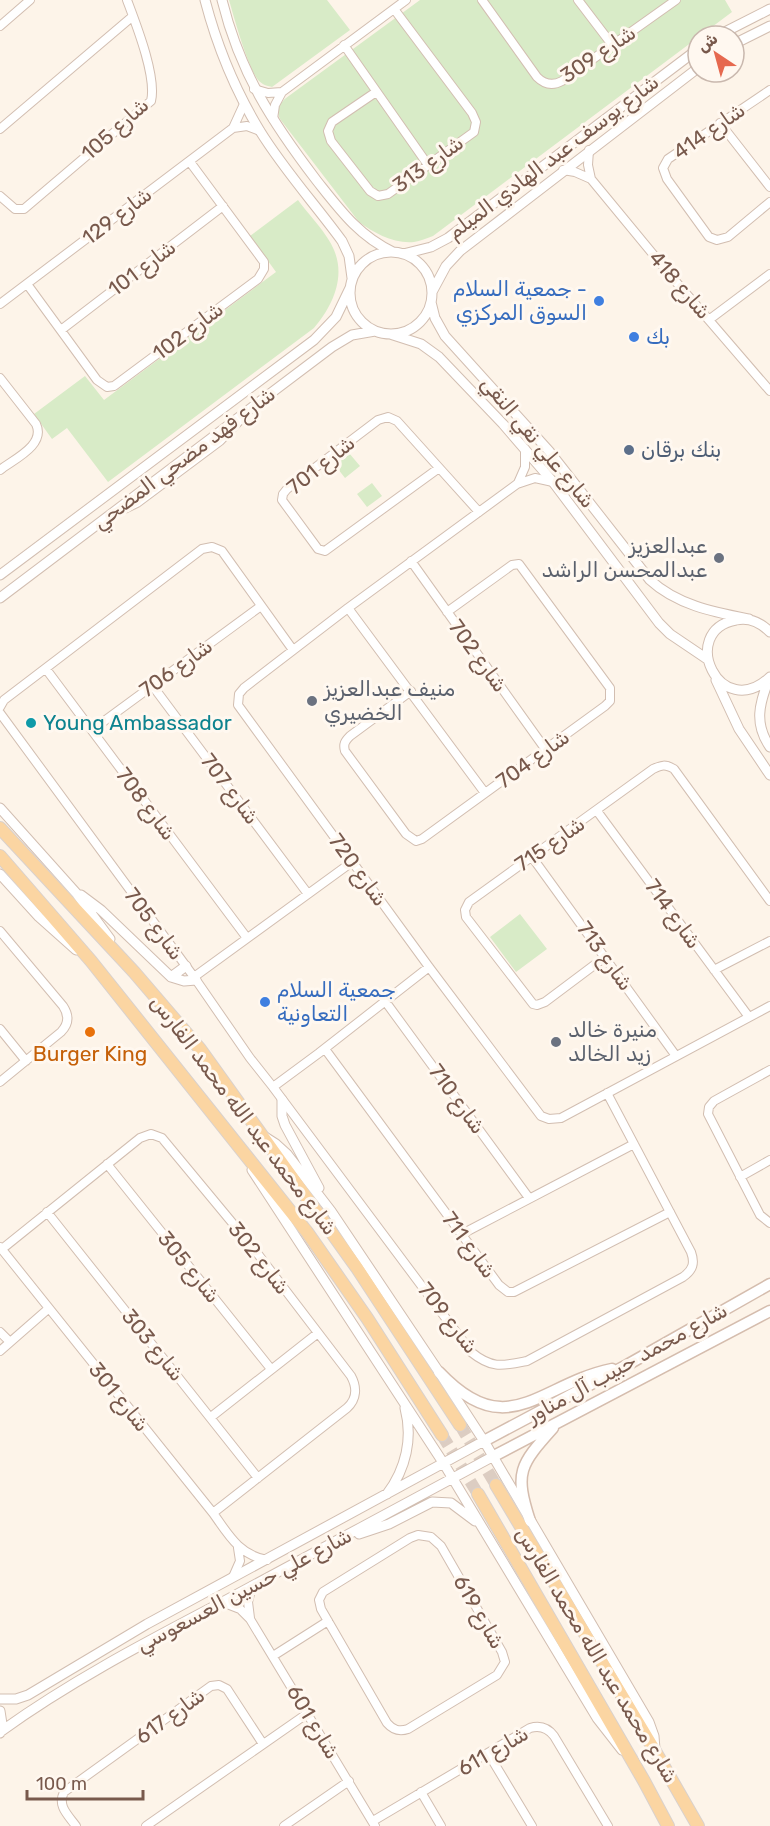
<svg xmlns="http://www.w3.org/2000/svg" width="770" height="1826" font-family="Rubik,'Noto Sans Arabic',sans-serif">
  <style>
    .green { fill: #d8ebc7 }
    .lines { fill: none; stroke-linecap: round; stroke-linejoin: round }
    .primary-tunnel { stroke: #dccdc2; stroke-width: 12; stroke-dasharray: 12 6; stroke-linecap: butt }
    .minor-casing { stroke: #d2beb1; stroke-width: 10 }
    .tertiary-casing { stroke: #d2beb1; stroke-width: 11 }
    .secondary-casing { stroke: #d5bdae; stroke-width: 13 }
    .primary-casing { stroke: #d9d1cd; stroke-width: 14 }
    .minor { stroke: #fff; stroke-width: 8 }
    .tertiary { stroke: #fff; stroke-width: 9 }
    .secondary { stroke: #fff; stroke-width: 10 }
    .primary { stroke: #fbd5a2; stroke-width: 12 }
    .shop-dot { fill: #3f7fe0; stroke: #fff8f0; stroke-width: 2 }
    .service-dot { fill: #5c6f8a; stroke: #fff8f0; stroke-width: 2 }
    .worship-dot { fill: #6b7280; stroke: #fff8f0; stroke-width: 2 }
    .culture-dot { fill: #0f9aa8; stroke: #fff8f0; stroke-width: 2 }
    .food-dot { fill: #e8710a; stroke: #fff8f0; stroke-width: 2 }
    .labels { text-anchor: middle; stroke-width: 6; stroke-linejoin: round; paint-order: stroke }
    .street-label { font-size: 21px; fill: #78594c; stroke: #fff8f0 }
    .shop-label { font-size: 21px; fill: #366cbe; stroke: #fff8f0; text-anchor: start }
    .service-label { font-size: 21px; fill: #4e5e75; stroke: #fff8f0; text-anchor: start }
    .worship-label { font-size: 21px; fill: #5b616d; stroke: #fff8f0; text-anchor: start }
    .culture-label { font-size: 21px; fill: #0d838f; stroke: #fff8f0; text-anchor: start }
    .food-label { font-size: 21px; fill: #c56008; stroke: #fff8f0 }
  </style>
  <rect width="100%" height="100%" fill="#fdf4e9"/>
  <path class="green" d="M229,0h98l23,30 -78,57c-4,-1 -9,-2 -13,-6 -11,-12 -25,-64 -30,-81z
    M420,0h305l7,12 -299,224c-6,2 -13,5 -19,6 -20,2 -40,-9 -55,-20l-79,-103c-4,-9 -1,-15 6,-21z
    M298,200c10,14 30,34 36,50 12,28 -2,57 -20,78l-206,154 -41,-54 -15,11 -18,-25 51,-38 19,24 172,-128 -26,-36z
    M349,453l11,13 -15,12 -11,-14z
    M372,483l10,13 -15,11 -10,-13z
    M520,914l27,35 -31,23 -26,-35z"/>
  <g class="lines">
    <path class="primary-tunnel" d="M460,1425l36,60
      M442,1435l36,59"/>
    <defs>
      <path id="minor" d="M482,0l55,77c8,8 16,9 25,4l114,-81
        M578,0l35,46
        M0,26l30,-26
        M344,45l84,120
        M254,89l14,4 14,-1
        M770,90l-102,69 -5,9 4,11 42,58 8,3 11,-3 42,-35
        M376,92l-44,30 -4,9 3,10 39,50 8,5 10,-2 86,-62 2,-10 -4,-9 -78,-104
        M273,119l2,-14 7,-13 124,-92
        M720,123l50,64
        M233,128l14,-2 13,5
        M0,129l133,-113
        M589,150l-1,15 3,14 80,97 99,115
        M563,170l12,2 16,7
        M0,196l15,13h9l127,-108c6,-24 -15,-77 -24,-101
        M27,284l70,96 10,7 7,-1 144,-107 6,-10v-7l-74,-100
        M0,304l233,-176 11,-24
        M710,319l60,-45
        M61,330l162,-124
        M0,378l36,46c10,21 -22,35 -36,46
        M439,468l-114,83 -7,-2 -36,-49 1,-6 4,-5 91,-69 10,-3 9,4 82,91
        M553,482l-18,-4 -18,6 -169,124 -104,80 -5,6 -1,11 191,262 112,149 8,3 12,-1 209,-112
        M518,483l7,-16v-18
        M114,514l23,-11 83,-62 23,-24
        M411,561l135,189
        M348,608l137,185
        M46,669l201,269
        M152,685l156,209
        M411,691l-61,45c-5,5 -7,8 -5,15l61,83 10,7 6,-2 183,-133 5,-5v-13l-91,-124 -7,1 -65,47
        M0,707l4,-7 198,-151 10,-2 10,4 71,99
        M0,713l194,264 158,-115
        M92,730l169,-124
        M597,811l152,206
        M532,857l144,199
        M0,931l63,75c6,9 6,18 -2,26l-61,50
        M605,957l-60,45 -8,3 -4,-1 -67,-87 -1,-7 4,-8 184,-133c9,-4 12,-5 21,0l96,132
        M429,967l-110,86 -46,34 198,265c21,17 31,14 56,9l156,-84c10,-7 12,-14 8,-25l-84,-159
        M714,970l56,-29
        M194,977l56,81 23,29
        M385,1001l144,197
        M0,1029l26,32
        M325,1049l174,236 9,7h6l156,-80
        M770,1070l-56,31 -5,6 -1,7 52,101 10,8
        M107,1164l164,205
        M740,1177l30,-17
        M47,1212l211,266
        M462,1234l172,-90
        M0,1247l213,266c15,21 26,42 54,47
        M2,1249l138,-111 11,-4 11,4 92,111 97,127c6,11 6,23 -4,32l-134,105
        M0,1332l10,10
        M0,1351l48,-42
        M211,1417l107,-84
        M418,1535l13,2 10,9 61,106 3,10 -8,13 -89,54c-9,3 -15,1 -21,-6l-66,-114 -2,-9 4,-8 87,-54z
        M233,1577l7,-16 -2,-13
        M222,1602l18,7 10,10 125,207
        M250,1618l-2,-16 4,-16
        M273,1656l55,-35
        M488,1753l44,73
        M421,1792l20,34
        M373,1821l157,-93c10,-3 18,0 24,8l54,90
        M76,1826c-8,-11 -19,-20 -12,-34l147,-106 8,-1 8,4 36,55
        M146,1826l162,-113
        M284,1826l65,-45"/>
      <path id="tertiary" d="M205,0c12,46 30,90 55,131 24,39 55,73 82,110l7,15 3,22
        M222,0c18,73 50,122 95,181 23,29 42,55 76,71
        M717,36l53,-27
        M734,44l36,-18
        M350 293a41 41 0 1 1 82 0a41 41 0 1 1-82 0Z
        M403,254l28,-7 17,-9 250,-189
        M432,292l14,-26 14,-15 238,-183
        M431,302l4,16 10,18 104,115 101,129c27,25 64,32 99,39
        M390,334l31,10 18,13 64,67 50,58 106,141 11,11 37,25
        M0,575l314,-235 22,-23 14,-29
        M0,598l332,-251 20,-12 23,-4
        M770,632c-9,-9 -21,-15 -34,-12 -59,11 -16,104 34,57
        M769,679c-10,25 -15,45 1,68
        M716,680l23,49 31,46
        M0,808l77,86 33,45
        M0,874l39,43 37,33
        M81,895l20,15 70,67 13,4 12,-1
        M171,977l15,-11
        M282,1100v16l3,9 34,63
        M265,1137l11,7 11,10 44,57 108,161 45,69 165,281 5,14 1,13
        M252,1170l192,294 153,254 25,32
        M387,1494c19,-25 26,-56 18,-86
        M359,1534l30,-10 43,-22 19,1 24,18
        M0,1699h16l12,-4 119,-71 337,-183
        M0,1711l2,13 -2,9
        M0,1732c72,-52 150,-92 228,-133 88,-47 176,-95 264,-142"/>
      <path id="secondary" d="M439,1372c69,73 100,12 173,-3
        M484,1441l143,-76 143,-81
        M492,1457l278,-146
        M530,1521c-16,-49 -10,-56 23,-93"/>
      <path id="primary" d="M0,828l134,144 66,77 157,219 103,157
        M0,856l91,105 216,271 60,86 75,117
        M496,1485l159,266 43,75
        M478,1494l166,287 24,45"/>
    </defs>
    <use href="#minor" class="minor-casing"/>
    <use href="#tertiary" class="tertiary-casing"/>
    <use href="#secondary" class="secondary-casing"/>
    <use href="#primary" class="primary-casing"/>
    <use href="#minor" class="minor"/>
    <use href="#tertiary" class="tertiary"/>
    <use href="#secondary" class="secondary"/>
    <use href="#primary" class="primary"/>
  </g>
  <g class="shop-dot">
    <circle cx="599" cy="301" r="6"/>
    <circle cx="634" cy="337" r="6"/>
    <circle cx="265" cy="1002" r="6"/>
  </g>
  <circle class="service-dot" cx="629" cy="450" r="6"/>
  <g class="worship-dot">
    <circle cx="719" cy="558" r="6"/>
    <circle cx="312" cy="701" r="6"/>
    <circle cx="556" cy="1042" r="6"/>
  </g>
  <circle class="culture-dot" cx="31" cy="723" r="6"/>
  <circle class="food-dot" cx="90" cy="1032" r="6"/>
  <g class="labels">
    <g class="street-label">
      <text transform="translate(598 54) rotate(-34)" y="7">شارع 309</text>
      <text transform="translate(115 129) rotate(-42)" y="7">شارع 105</text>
      <text transform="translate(709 131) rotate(-35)" y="7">شارع 414</text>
      <text transform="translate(553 157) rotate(-37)" y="7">شارع يوسف عبد الهادي الميلم</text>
      <text transform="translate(428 164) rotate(-36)" y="7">شارع 313</text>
      <text transform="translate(117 216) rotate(-37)" y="7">شارع 129</text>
      <text transform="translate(142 268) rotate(-37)" y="7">شارع 101</text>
      <text transform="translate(680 285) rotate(49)" y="7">شارع 418</text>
      <text transform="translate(188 331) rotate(-37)" y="7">شارع 102</text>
      <text transform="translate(538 442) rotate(50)" y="7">شارع علي نقي النقي</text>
      <text transform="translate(184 458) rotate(-37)" y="7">شارع فهد مضحي المضحي</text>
      <text transform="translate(321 465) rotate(-39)" y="7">شارع 701</text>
      <text transform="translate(478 656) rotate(54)" y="7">شارع 702</text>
      <text transform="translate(176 668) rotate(-36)" y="7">شارع 706</text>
      <text transform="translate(533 759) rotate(-36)" y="7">شارع 704</text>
      <text transform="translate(230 789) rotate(53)" y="7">شارع 707</text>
      <text transform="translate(146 804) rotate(53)" y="7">شارع 708</text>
      <text transform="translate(550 844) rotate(-35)" y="7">شارع 715</text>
      <text transform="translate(358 870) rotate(54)" y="7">شارع 720</text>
      <text transform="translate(673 914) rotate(54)" y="7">شارع 714</text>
      <text transform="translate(154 924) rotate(53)" y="7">شارع 705</text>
      <text transform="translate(605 956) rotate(54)" y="7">شارع 713</text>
      <text transform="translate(457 1099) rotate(54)" y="7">شارع 710</text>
      <text transform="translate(244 1115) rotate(53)" y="7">شارع محمد عبد الله محمد الفارس</text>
      <text transform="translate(469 1245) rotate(54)" y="7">شارع 711</text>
      <text transform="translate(259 1258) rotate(52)" y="7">شارع 302</text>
      <text transform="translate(189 1267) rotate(51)" y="7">شارع 305</text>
      <text transform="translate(448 1318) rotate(52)" y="7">شارع 709</text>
      <text transform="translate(153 1345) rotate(51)" y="7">شارع 303</text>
      <text transform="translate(627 1363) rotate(-29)" y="7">شارع محمد حبيب آل مناور</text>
      <text transform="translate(119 1397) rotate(51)" y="7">شارع 301</text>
      <text transform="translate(244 1590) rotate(-28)" y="7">شارع علي حسين العسعوسي</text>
      <text transform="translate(479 1612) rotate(60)" y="7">شارع 619</text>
      <text transform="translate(597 1655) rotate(59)" y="7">شارع محمد عبد الله محمد الفارس</text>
      <text transform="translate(170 1716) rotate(-36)" y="7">شارع 617</text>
      <text transform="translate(313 1722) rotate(59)" y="7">شارع 601</text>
      <text transform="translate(493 1751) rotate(-30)" y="7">شارع 611</text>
    </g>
    <g class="shop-label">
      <text x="587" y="296" text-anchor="end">جمعية السلام -<tspan x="587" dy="24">السوق المركزي</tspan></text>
      <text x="646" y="344">بك</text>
      <text x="277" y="997">جمعية السلام<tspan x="277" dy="24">التعاونية</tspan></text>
    </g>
    <g class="service-label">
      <text x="641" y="457">بنك برقان</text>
    </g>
    <g class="worship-label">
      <text x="707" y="553" text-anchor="end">عبدالعزيز<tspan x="707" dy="24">عبدالمحسن الراشد</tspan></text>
      <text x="324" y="696">منيف عبدالعزيز<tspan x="324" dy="24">الخضيري</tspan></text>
      <text x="568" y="1037">منيرة خالد<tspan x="568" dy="24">زيد الخالد</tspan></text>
    </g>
    <g class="culture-label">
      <text x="43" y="730">Young Ambassador</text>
    </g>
    <g class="food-label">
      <text x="90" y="1061">Burger King</text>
    </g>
  </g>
  <g transform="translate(716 54) rotate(324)"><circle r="28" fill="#fff8f0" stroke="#c9b8ae" stroke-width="1.5"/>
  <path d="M0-4.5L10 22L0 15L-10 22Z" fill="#e6694f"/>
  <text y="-9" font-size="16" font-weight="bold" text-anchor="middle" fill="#78594c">ش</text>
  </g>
  <path d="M27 1790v9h116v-9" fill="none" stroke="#78594c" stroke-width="3"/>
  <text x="36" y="1790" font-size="18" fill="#78594c" stroke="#fff8f0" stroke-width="4.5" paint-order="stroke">100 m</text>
</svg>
